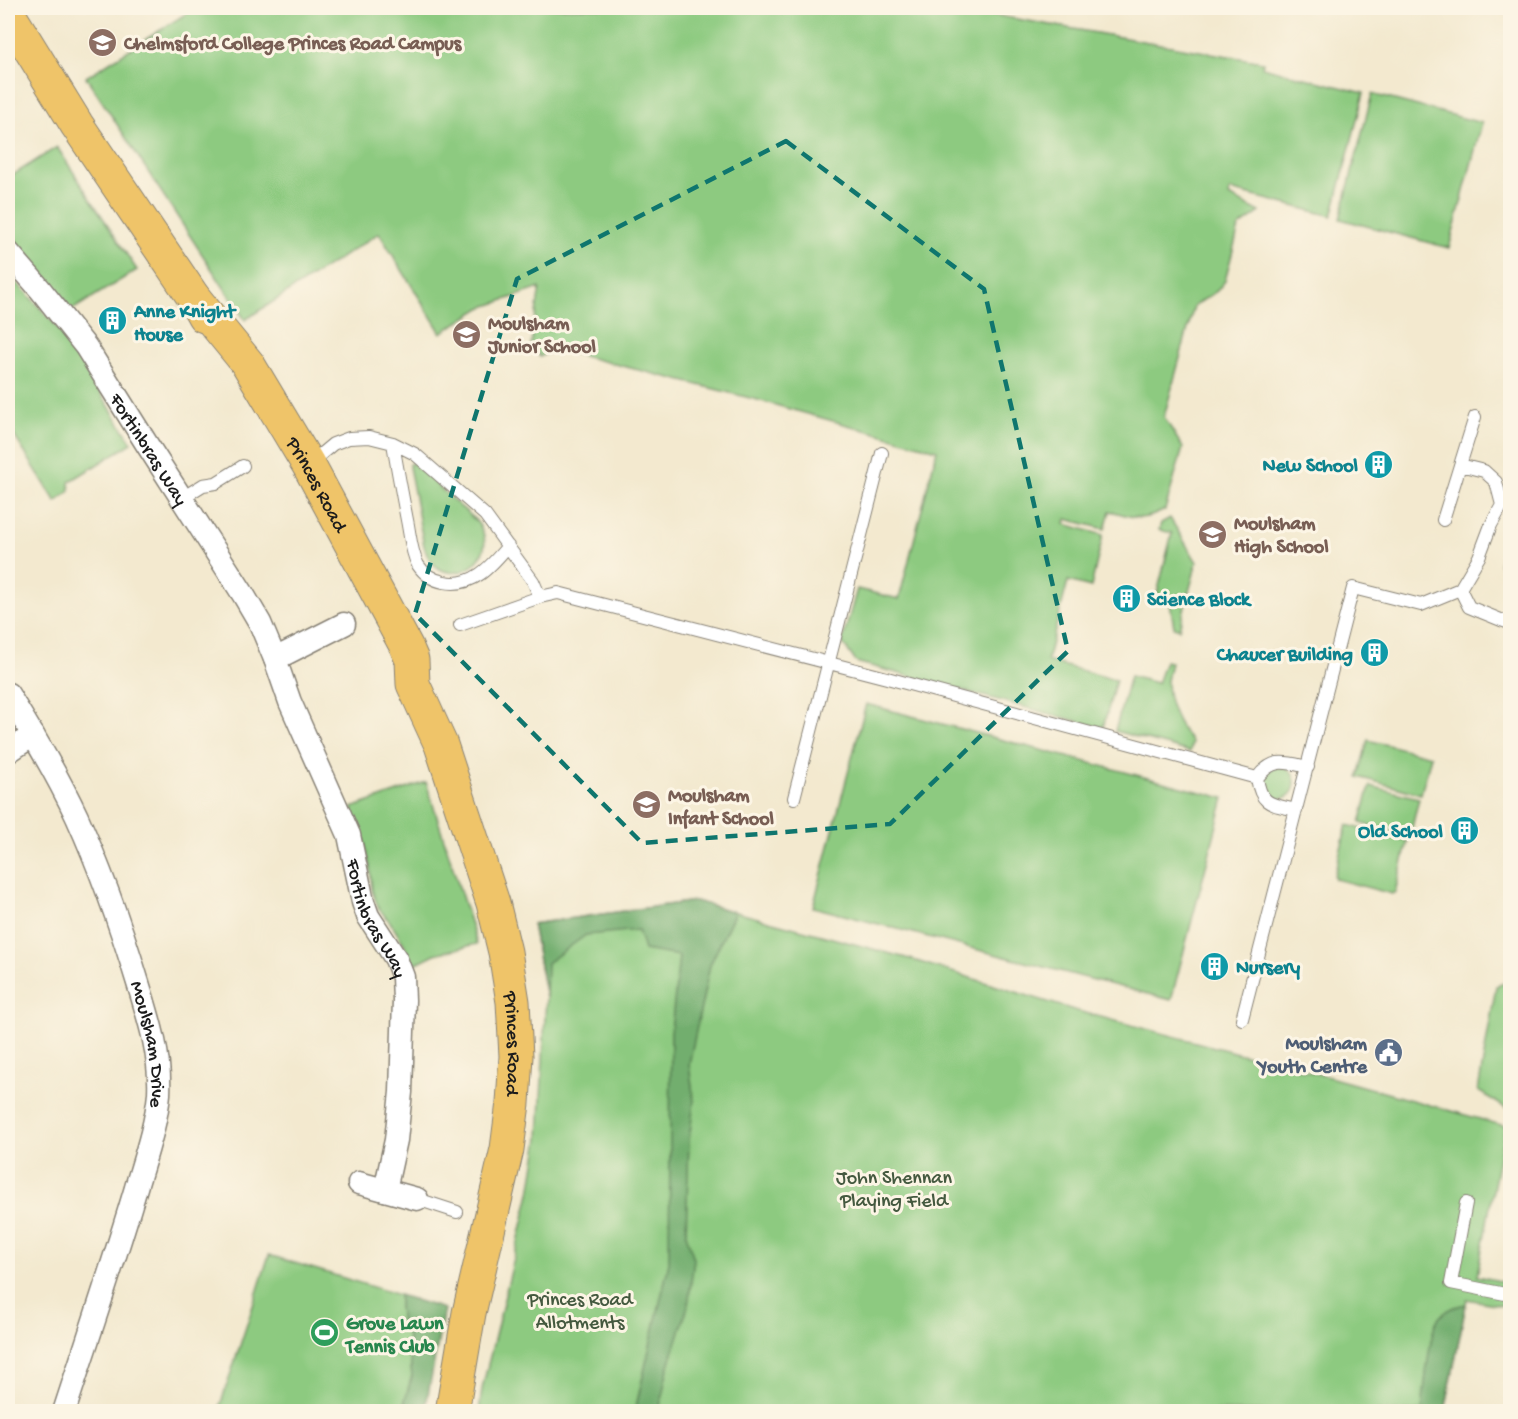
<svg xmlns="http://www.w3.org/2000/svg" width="1518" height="1419" font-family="'Gochi Hand',sans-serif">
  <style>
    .green { fill: #8dca80; stroke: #54734e; stroke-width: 1.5 }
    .forest { fill: #72ae6e; stroke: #476545; stroke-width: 1.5 }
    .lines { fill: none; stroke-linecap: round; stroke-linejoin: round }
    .lane-casing { stroke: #888276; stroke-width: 14 }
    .street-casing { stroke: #888276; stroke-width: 25 }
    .primary-casing { stroke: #888276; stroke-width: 35 }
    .lane { stroke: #fff; stroke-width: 12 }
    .street { stroke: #fff; stroke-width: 22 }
    .primary { stroke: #efc469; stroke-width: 33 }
    .marked { fill: none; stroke: #0f766e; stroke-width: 4.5; stroke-dasharray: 12 8; stroke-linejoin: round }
    .labels { text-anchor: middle; stroke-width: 6; stroke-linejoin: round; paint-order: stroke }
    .education-label { font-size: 20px; font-weight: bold; fill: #785e54; stroke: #fcf5e5; text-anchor: start }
    .culture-label { font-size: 20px; font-weight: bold; fill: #0d838f; stroke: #fcf5e5; text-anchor: start }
    .street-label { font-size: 20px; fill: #1c1c1c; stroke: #fcf5e5 }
    .service-label { font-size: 20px; font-weight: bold; fill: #4e5e75; stroke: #fcf5e5; text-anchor: end }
    .park-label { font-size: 20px; fill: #44593f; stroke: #fcf5e5 }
    .leisure-label { font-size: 20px; font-weight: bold; fill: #27864d; stroke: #fcf5e5; text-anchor: start }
  </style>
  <rect width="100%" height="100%" fill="#fcf5e5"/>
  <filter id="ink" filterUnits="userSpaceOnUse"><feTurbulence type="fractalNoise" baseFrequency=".0167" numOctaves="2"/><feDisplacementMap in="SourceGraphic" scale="12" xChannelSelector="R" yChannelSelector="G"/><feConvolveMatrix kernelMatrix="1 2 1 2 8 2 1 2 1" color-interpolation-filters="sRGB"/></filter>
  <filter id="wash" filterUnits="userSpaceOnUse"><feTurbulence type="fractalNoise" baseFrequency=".008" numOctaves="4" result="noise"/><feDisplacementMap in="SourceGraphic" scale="24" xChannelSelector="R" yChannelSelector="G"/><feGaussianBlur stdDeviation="1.35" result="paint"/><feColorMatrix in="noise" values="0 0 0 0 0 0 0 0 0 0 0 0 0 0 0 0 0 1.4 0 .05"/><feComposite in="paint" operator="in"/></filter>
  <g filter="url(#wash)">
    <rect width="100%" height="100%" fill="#f3e9cf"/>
    <path class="green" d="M195,8h759l309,54 -1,5 102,26 -32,123 -102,-26 -1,6 31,16 -21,15 -14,54 -8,10 -23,15 -30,111 19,31 -18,62c-25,13 -29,7 -55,1l-5,18 -39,-10 -1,5 38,11 -12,52 -23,-6 -21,80 69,19 -13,48 -247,-66 -14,-20 15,-53 42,10 38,-149 -183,-51 -199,-50 -15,8 -9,-13 9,-56 -59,20 -40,25 -62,-100 -134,87 -159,-243z
      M1372,94l110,29 -33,125 -109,-29z
      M57,147l80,123 -65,40 -64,-78v-57l3,-3 2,3z
      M8,273l45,49 20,27 59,94 -63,39 1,9 -14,11 -48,-76z
      M412,463c14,11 28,25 41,37 9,9 24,18 29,30 14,31 -30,59 -51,31 -8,-9 -8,-24 -11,-35 -3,-20 -7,-39 -11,-59v-3z
      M1170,518l27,44 -18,67 -5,-2 -5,-30 -12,-3 15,-61 -13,-3 2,-7z
      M1510,520v48l-11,-4z
      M1165,661l6,1c-1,6 -3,13 -4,19 0,22 11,45 25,61l-2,10 -75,-21 15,-55 27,7z
      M866,704l358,94 -53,202 -358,-93z
      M1368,740l63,16 -10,38 -63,-17z
      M1263 783a16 16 0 1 1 32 0a16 16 0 1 1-32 0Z
      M426,782l51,162 -42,10 -22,11 -9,-21 -14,-22 -11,-13 -7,-18 -2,-24 -6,-28 -12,-31z
      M1370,786l49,12 -9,38 -50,-13z
      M1347,825l61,16 -13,51 -3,2 -57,-15 -1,-3z
      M695,901l215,58 164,51 259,68 172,48 -28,150 33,7v24l-43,-8 -22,112 -966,1 3,-23 48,-196 9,-55 7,-141 -14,-73z
      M1510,981v123l-1,6 -31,-19 18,-105z
      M269,1255l130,40v11l2,19 7,12 4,39 -10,35 -184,1 32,-97z"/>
    <path class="forest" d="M695,901l40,11 -25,53 -21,99 5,37 -5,40 -3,93 8,25 -6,47 -21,66 -8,39h-24l34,-148 2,-232 8,-75 -35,-6 -6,-20 -52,5 -39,28 -1,34 -14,-73z
      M399,1295l45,14 -19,102h-23l10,-35 -4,-39 -7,-12 -2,-19z
      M1466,1304l-21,107h-23c2,-17 7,-81 16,-92 8,-10 15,-12 28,-15z"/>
  </g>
  <g filter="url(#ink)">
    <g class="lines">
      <defs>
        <path id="lane" d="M393,443c4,25 9,51 14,77 3,14 4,32 11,45 6,9 15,15 26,17 29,6 47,-16 64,-36
          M309,464l24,-20 16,-6 20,-1 24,6 22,11 70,61 48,66 7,16
          M1460,465l24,6 12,11 6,23
          M182,498l21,-13 13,-2 27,-17
          M1443,520l32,-103
          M1460,589l9,18 32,13 9,3
          M460,625l80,-28 18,-4 329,85 370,100
          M794,798l88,-345
          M1296,810c-24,-6 -35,-4 -39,-32 16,-21 28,-16 51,-11
          M1242,1019l111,-431 68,17 39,-16 19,-32 12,-32 11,-20 8,-5
          M417,1199l40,13
          M1466,1203l-15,80 59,12"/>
        <g id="street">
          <path id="s1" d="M8,252l32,37 46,58 62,99 95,148 17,29 15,36 15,43 59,133 14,67 5,14 28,43 7,18 1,23 -3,92 -5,48 -11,50"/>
          <path d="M275,659l69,-35"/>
          <path id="s2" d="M8,694c25,40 49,80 69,123 24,53 44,110 61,166 11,36 23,72 21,111 -3,32 -15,66 -24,97 -22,74 -47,147 -71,221"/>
          <path d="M8,752l25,-17"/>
          <path d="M359,1183l58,16"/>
        </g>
        <g id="primary">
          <path d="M8,13l69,112 117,173 10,18"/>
          <path id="s3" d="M194,298l54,66 60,100 98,182 6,14 1,24 28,61 52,158 12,49 8,50 3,54 -3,47 -6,46 -38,164 -17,99"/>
        </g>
      </defs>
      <use href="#lane" class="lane-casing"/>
      <use href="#street" class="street-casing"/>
      <use href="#primary" class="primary-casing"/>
      <use href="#lane" class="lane"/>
      <use href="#street" class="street"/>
      <use href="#primary" class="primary"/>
    </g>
  </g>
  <path class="marked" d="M786,141l198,148 84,362 -178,173 -248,19 -227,-229 102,-335z"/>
  <defs>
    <symbol id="university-disc" viewBox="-11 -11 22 22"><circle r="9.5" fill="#8d6e63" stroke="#fcf5e5"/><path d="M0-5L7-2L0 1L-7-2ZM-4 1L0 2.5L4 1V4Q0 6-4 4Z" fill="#fff"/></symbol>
    <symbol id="building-disc" viewBox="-11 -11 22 22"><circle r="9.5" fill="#0f9aa8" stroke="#fcf5e5"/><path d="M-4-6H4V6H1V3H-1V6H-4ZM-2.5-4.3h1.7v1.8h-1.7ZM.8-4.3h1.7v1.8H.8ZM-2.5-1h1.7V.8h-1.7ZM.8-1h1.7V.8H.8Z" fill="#fff"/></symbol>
    <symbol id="school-disc" viewBox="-11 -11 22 22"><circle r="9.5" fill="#8d6e63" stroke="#fcf5e5"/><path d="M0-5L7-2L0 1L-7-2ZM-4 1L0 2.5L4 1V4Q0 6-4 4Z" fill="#fff"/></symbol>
    <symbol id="civic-disc" viewBox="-11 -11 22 22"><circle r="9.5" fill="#5c6f8a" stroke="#fcf5e5"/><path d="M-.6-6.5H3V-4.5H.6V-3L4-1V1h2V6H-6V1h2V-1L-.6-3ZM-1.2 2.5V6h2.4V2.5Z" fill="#fff"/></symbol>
    <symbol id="stadium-disc" viewBox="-11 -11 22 22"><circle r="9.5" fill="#2e9e5b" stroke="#fcf5e5"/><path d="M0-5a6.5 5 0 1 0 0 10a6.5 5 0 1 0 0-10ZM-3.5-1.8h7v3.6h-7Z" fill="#fff"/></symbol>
  </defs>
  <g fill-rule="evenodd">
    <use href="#university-disc" x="86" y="26" width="33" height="33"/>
    <use href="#building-disc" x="96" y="304" width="33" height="33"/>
    <use href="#school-disc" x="450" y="318" width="33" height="33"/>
    <use href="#building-disc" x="1362" y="448" width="33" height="33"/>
    <use href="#school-disc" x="1196" y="518" width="33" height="33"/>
    <use href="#building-disc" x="1110" y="582" width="33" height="33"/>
    <use href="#building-disc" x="1358" y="636" width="33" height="33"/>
    <use href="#school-disc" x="630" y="788" width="33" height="33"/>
    <use href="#building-disc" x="1448" y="814" width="33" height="33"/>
    <use href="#building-disc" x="1198" y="950" width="33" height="33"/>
    <use href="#civic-disc" x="1372" y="1036" width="33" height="33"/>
    <use href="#stadium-disc" x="308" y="1316" width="33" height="33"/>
  </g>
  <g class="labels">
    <g class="education-label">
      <text x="124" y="49">Chelmsford College Princes Road Campus</text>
      <text x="488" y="329">Moulsham<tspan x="488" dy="23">Junior School</tspan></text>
      <text x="1234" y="529">Moulsham<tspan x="1234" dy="23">High School</tspan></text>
      <text x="668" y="801">Moulsham<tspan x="668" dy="23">Infant School</tspan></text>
    </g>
    <g class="culture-label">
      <text x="134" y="317">Anne Knight<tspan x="134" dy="23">House</tspan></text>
      <text x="1358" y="471" text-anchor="end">New School</text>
      <text x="1147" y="605">Science Block</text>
      <text x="1353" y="660" text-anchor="end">Chaucer Building</text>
      <text x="1443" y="837" text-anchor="end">Old School</text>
      <text x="1236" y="973">Nursery</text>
    </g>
    <g class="street-label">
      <text dy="7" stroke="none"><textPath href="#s1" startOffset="243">Fortinbras Way</textPath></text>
      <text dy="7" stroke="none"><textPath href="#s3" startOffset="224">Princes Road</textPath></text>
      <text dy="7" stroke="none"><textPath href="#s1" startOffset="768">Fortinbras Way</textPath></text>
      <text dy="7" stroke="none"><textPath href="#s3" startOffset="824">Princes Road</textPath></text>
      <text dy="7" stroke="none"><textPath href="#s2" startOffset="381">Moulsham Drive</textPath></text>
    </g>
    <g class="service-label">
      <text x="1367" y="1049">Moulsham<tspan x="1367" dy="23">Youth Centre</tspan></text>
    </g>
    <g class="park-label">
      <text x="894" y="1183">John Shennan<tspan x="894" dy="23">Playing Field</tspan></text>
      <text x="580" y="1305">Princes Road<tspan x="580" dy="23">Allotments</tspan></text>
    </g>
    <g class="leisure-label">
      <text x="346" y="1329">Grove Lawn<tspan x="346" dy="23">Tennis Club</tspan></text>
    </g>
  </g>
  <rect width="1518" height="1419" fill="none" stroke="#fcf5e5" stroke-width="30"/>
</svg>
